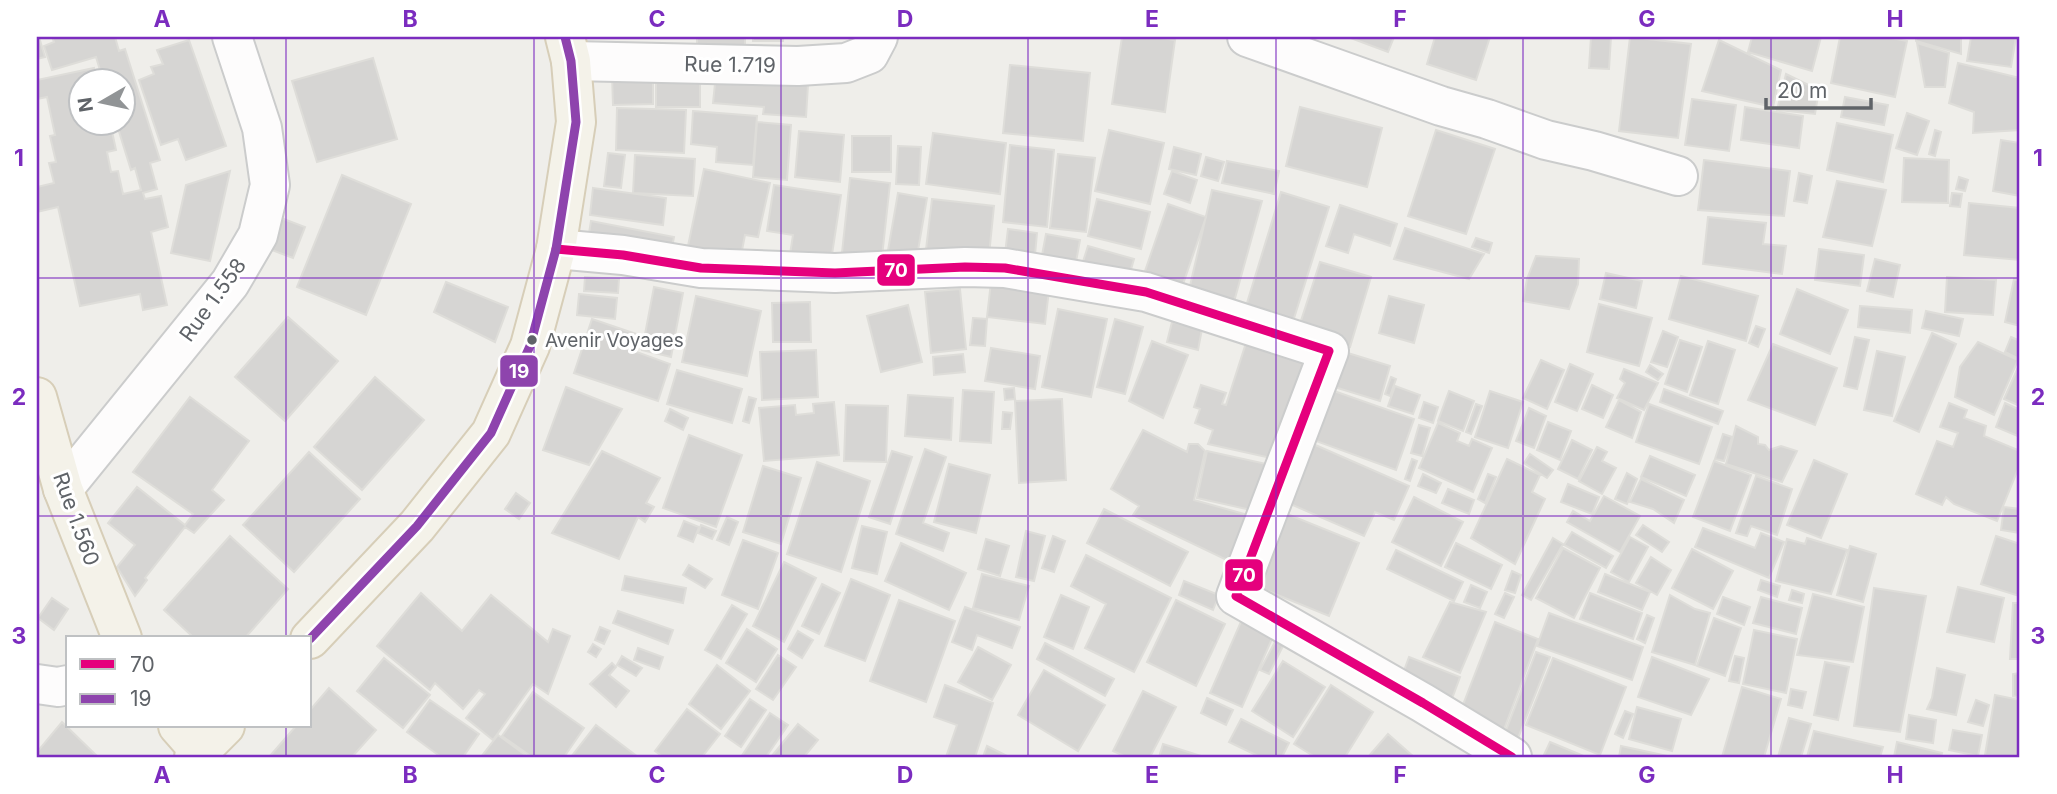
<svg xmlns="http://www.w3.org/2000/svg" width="2057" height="794" font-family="Inter,sans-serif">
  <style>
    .building { fill: #d6d5d3; stroke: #deddd9; stroke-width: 2 }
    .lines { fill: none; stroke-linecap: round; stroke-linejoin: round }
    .minor-casing { stroke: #cbcccc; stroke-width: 42 }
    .major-casing { stroke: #d7ceb8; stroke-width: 42 }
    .minor { stroke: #fdfcfc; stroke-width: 38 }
    .major { stroke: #f4f2e9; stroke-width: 38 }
    .bus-1-casing { stroke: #fff; stroke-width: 14 }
    .bus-2-casing { stroke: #fff; stroke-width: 14 }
    .bus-1 { stroke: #e5007d; stroke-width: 9 }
    .bus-2 { stroke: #8e44ad; stroke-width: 9 }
    .grid { fill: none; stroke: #7b2cbf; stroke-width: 2; stroke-opacity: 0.55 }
    .bus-dot { fill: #5f6368; stroke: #fff; stroke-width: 2.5 }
    .labels { text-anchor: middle; stroke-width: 6; stroke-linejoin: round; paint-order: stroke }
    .bus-label { font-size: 19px; fill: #5f6368; stroke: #fff; text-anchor: start }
    .street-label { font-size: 21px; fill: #5f6368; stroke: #fff }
    .line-badge { stroke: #fff; stroke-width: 2.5 }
    .badge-label { font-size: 19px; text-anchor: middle; font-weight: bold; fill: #fff }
    .neatline { fill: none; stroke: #7b2cbf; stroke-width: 2.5 }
    .grid-label { font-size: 23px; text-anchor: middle; font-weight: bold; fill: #7b2cbf }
  </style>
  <rect width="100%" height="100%" fill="#efeeea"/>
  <path class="building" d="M37,37h2l6,20 -8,2z
    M52,37h63l4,14 6,-2 35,111 -10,3 7,26 -14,4 2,6 16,-3 7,31 -17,5 16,73 -24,5 -3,-16 -60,12 -22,-99 -21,5v-25l17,-4 -5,-20 7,-1 -6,-26 5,-1 -8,-38 -10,2v-19l57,-12 3,12h-17v42h30l6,28 -9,2 4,20 7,-1 5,23 18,-4 -6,-22 -4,2 -15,-48h6v-42h-19l-7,-23 -44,13 -8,-24 10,-4z
    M697,37h48v10l-48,-1z
    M753,37h30v4h-30z
    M1122,37h32l21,3 -10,72 -53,-8z
    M1348,37h46l-6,15z
    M1435,37h55l-14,43 -49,-16z
    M1591,37h20l-2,32 -20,-1z
    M1630,37l61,7 -13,94 -59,-7z
    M1752,37h69l-9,34 -64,-19z
    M1840,37h46l21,4 -12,56 -64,-14z
    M1916,37h45v17l-45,-13z
    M1971,37h45l-5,30 -44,-6z
    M189,40l37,106 -40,14 -8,-21 -17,6 -22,-65 15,-6 -3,-7 12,-3 -6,-14z
    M1719,40l62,30 -8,37 -71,-16z
    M1917,43l32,10 -4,34h-20z
    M373,58l24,81 -80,23 -25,-81z
    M1958,63l62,15v52l-47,3 1,-21 -25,-9z
    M717,64l67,19 24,2 -2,32 -43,-3 1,-7 -51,-4z
    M1010,65l80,8 -7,68 -80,-8z
    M653,74v30l-40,1 -1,-30z
    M1786,74l33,16 -4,24 -38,-4z
    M656,77h44v30h-44z
    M1845,97l43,8 -4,20 -43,-8z
    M1692,99l44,6 -7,46 -44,-6z
    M1300,107l82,21 -15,59 -81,-21z
    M1745,107l58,9 -4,32 -58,-8z
    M617,108l69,2 -2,43 -68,-3z
    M693,111l64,5 -4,49 -37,-3 1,-15 -26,-3z
    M1907,113l22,8 -12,34 -21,-7z
    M757,122l34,3 -4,55 -34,-3z
    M1837,123l56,12 -10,47 -56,-12z
    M1109,130l55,13 -14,61 -55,-13z
    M1436,130l59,19 -29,85 -58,-18z
    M1935,130l6,2 -6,24 -6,-2z
    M799,131l45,4 -4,47 -45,-5z
    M933,133l73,10 -6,51 -74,-10z
    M852,136h39v36h-39z
    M2001,140l19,3v53l-27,-5z
    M1010,145l44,5 -7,77 -44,-5z
    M898,146l23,1 -2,38 -23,-1z
    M1174,147l27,7 -5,21 -27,-6z
    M608,153l17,2 -4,33 -17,-2z
    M1058,154l37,4 -9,74 -36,-4z
    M635,155l60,4 -2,37 -60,-3z
    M1206,157l18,5 -6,19 -17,-5z
    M1904,158l45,2 -1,43 -46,-1z
    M1704,160l86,11 -6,45 -86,-6z
    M1227,161l52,10 -5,23 -52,-11z
    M704,169l66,14 -12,54 -13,-2 -9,46 -53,-11z
    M230,171l-20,90 -39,-8 15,-68z
    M1172,171l25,9 -7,23 -26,-9z
    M1799,173l13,3 -5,27 -13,-2z
    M342,175l69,29 -45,111 -69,-28z
    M1959,177l9,3 -3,11 -9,-2z
    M850,178l40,5 -9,83 -40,-4z
    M1837,181l49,9 -14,56 -49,-9z
    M774,185l67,10 -13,86 -41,-7 6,-39 -26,-4z
    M593,188l73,10 -3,27 -73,-10z
    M1212,190l50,11 -30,108 -45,-10z
    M1281,192l48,15 -39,124 -47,-15z
    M898,193l29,5 -12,70 -29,-6z
    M1952,193l10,1 -2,13 -10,-1z
    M932,199l62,7 -6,59 -63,-7z
    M1097,199l53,13 -9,37 -53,-13z
    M1969,203l51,5v52l-56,-5z
    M1168,204l38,13 -25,73 -38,-13z
    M1340,205l57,19 -7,22 -36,-12 -6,19 -22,-7z
    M1708,217l58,6 -3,21 23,2 -4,28 -79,-10z
    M281,218l24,9 -12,31 -24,-9z
    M591,221l83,16 -6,31 -82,-16z
    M1405,228l79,26 -15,25 -75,-20z
    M1008,229l29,4 -3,33 -30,-4z
    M1046,234l34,6 -6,33 -34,-7z
    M1476,238l16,5 -3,10 -17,-6z
    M1088,246l46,13 -8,28 -47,-13z
    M1819,249l45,6 -4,31 -45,-6z
    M1536,256l43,3 -1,25 -9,25 -46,-8 4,-22z
    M1875,259l25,6 -7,32 -26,-6z
    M1320,262l51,15 -21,70 -53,-14z
    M1606,273l36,8 -6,27 -36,-9z
    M1681,276l77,20 -12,45 -77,-22z
    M585,277l34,2 -1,14 -34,-2z
    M1947,277l49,3 -3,35 -48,-3z
    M2014,279l6,2v45l-15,-4z
    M446,282l62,25 -13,35 -61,-30z
    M991,282l58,8 -4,34 -58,-7z
    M654,287l29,6 -12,64 -29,-7z
    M960,289l6,60 -35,4 -6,-61z
    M1797,289l51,21 -18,44 -50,-20z
    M579,294l38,4 -2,21 -38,-4z
    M696,296l65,15 -14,65 -65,-14z
    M1389,296l35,9 -10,38 -35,-10z
    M810,302l1,40h-38l-1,-39z
    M1599,304l53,14 -13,48 -52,-14z
    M908,305l14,57 -41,10 -14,-56z
    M1860,306l52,4 -2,23 -52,-6z
    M1058,309l49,10 -16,78 -49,-10z
    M1926,311l37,8 -4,17 -37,-8z
    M288,317l50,44 -53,60 -50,-44z
    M973,318l14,1 -2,27 -15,-1z
    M592,319l44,15 -5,16 39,14 -12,37 -84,-28z
    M1115,319l28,8 -18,67 -28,-7z
    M1172,322l30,7 -4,21 -31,-8z
    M1756,326l9,3 -7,18 -9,-4z
    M1663,331l15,6 -11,30 -16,-5z
    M1932,333l24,11 -37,88 -25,-11z
    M1855,337l14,3 -12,49 -13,-3z
    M2011,337l9,4 -1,18 -14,-7z
    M1680,340l22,7 -15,45 -22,-8z
    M1152,341l36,14 -25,63 -34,-17z
    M1708,341l27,9 -17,54 -28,-9z
    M1978,342l40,18 -24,55 -39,-18 5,-30z
    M1246,343l75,14 -37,104 -76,-17 5,-14 -18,-7 5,-14 -6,-2 7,-22 25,8 -4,11 4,1z
    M1773,344l64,24 -22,57 -67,-25z
    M991,348l49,8 -5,33 -50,-8z
    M816,350l2,47 -56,3 -2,-48z
    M1338,350l52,16 -10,35 -52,-16z
    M1877,351l28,6 -13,59 -28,-6z
    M963,354l2,18 -31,3 -1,-18z
    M1541,360l23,10 -17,39 -24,-11z
    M2020,363v43l-16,-7z
    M1570,364l23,10 -16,37 -22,-9z
    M1650,365l13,9 -5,6 -12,-8z
    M1624,369l34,14 -14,27 -27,-12 8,-15 -5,-4z
    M677,370l65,19 -10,34 -65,-19z
    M375,377l49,43 -62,70 -48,-43z
    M1391,377l5,2 -6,17 -5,-2z
    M1592,385l21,10 -10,23 -21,-9z
    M1395,386l25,9 -7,19 -25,-8z
    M566,387l56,22 -33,56 -46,-15z
    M1014,388l1,11 -10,1 -1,-11z
    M1664,389l59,22 -5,13 -58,-22z
    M963,390l31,2 -3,51 -31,-2z
    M1334,391l80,28 -18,51 -80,-29z
    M1449,391l25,10 -11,30 -25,-10z
    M1490,391l33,11 -15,46 -33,-11z
    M908,395l45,3 -2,42 -46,-4z
    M190,397l59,44 -37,49 12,10 -30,33 -9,-6 -40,51 2,2 -12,16 -18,-29 18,-22 -27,-22 29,-36 48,38 8,-11 -60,-42z
    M749,397l7,2 -7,24 -6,-2z
    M1062,399l4,81 -47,3 -4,-82z
    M1619,400l22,12 -9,26 -26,-11z
    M834,402l5,53 -75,6 -5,-53 36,-3 1,10 18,-2 -1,-9z
    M1424,402l14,5 -5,16 -14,-5z
    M1949,403l18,7 -3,8 22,8 -2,10 36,15v13l-23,57 -43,-17 -8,-7 -4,8 -26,-11 21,-53 16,6 5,-14 -18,-6z
    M2005,403l15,7v27l-24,-10z
    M1476,404l6,2 -11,28 -5,-2z
    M1649,404l63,23 -13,37 -63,-22z
    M846,405l42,1 -2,56 -42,-1z
    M1529,408l17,8 -12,32 -18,-7z
    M670,409l18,9 -5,12 -18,-9z
    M1003,412l9,1 -2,16h-8z
    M1548,422l23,9 -11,29 -23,-10z
    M1438,423l22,10 -3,8 12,5 3,-7 20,9 -19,44 -54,-24z
    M1419,425l11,3 -8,28 -11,-3z
    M1736,426l22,11v7l7,1 4,5 12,-4 16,5 -15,31 -56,-18z
    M1143,430l44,22 2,-8h9l7,7 -11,49 61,17 -20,47 -102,-49 6,-9 -28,-17z
    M1723,434l9,3 -8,24 -9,-2z
    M689,435l53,20 -26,72 -53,-19z
    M1304,440l105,46 -15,34 -19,-8 -11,24 -76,-33z
    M1572,440l20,10 -14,29 -20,-10z
    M1597,447l10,5 -5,9 14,7 -14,26 -23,-13z
    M925,449l21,8 -23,66 26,10 -6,18 -47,-17z
    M602,451l58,27 -14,25 8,4 -9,15 -7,-5 -19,42 -67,-26z
    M892,451l20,6 -22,67 -21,-7z
    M1207,451l64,14 -11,47 -63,-14z
    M309,452l51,47 -66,73 -51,-47z
    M1530,454l23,16 -6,8 -23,-15z
    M1650,456l45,19 -9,21 -45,-19z
    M1412,459l5,2 -7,20 -5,-2z
    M1507,459l33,16 -8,17 13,7 -30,65 -44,-26z
    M1814,460l33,14 -26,64 -34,-13z
    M1714,461l37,14 -21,56 -37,-14z
    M817,462l53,19 -29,91 -54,-18z
    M949,464l41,11 -14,58 -42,-11z
    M763,466l38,12 -20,66 -38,-12z
    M1627,473l10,6 -10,25 -12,-5z
    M1423,474l18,9 -5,10 -18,-7z
    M1488,474l8,3 -11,26 -7,-4z
    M1756,476l36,13 -15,46 -26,-9 -4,10 -11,-3z
    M1641,479l43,21 -10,23 -21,-14 -23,-7z
    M1568,484l31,13 -7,17 -31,-12z
    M1448,489l26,11 -5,14 -27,-11z
    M516,493l14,10 -11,16 -14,-10z
    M1604,496l36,20 -20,36 -53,-30 6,-11 17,10z
    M1414,497l49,25 -22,44 -49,-24z
    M2004,507l16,2v24l-19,-3z
    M1104,509l84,43 -18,34 -83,-43z
    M1282,512l77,31 -30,73 -76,-31z
    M727,517l11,5 -9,23 -12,-5z
    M684,521l15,6 -6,15 -15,-6z
    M701,525l15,6 -4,8 -14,-6z
    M1643,525l26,17 -7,10 -26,-17z
    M862,526l25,6 -10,42 -25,-6z
    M1703,528l52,20 6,-15 23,9 -15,36 -74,-31z
    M1026,531l19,5 -11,45 -18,-4z
    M1572,532l41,24 -7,12 -42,-23z
    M230,536l58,53 -43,49h-51l-30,-28z
    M1053,536l12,5 -11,31 -12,-4z
    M1996,536l24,8 -1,52 -38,-12z
    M1630,537l18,10 -19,35 -18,-10z
    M1553,538l10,6 -32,56 -9,-5z
    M1807,538l40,12 -16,44 -55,-13 11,-42 18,5z
    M986,539l23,7 -9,30 -22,-7z
    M743,540l35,13 -20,56 -36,-14z
    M901,543l65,30 -17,37 -64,-29z
    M1456,543l46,22 -11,24 -46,-22z
    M1850,546l26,8 -13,48 -26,-7z
    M1563,548l37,20 -26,50 -38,-20z
    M1692,549l41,22 -20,38 -41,-21z
    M1396,550l67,32 -9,19 -67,-32z
    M1086,555l85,43 -37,74 -49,-24 21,-44 -35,-18z
    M1651,557l20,13 -14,25 -21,-12z
    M784,562l32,16 -32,64 -31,-16z
    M689,565l23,14 -7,9 -22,-13z
    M1512,571l9,4 -6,18 -10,-3z
    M982,574l47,12 -10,34 -46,-12z
    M1605,574l45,18 -8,18 -44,-18z
    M625,576l61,12 -3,15 -61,-13z
    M851,579l39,16 -25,66 -40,-15z
    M1761,580l19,6 -3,11 -19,-7z
    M1184,581l35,14 -6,15 -34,-15z
    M822,584l18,9 -21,41 -17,-8z
    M1471,585l16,7 -7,16 -16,-6z
    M1958,587l46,11 -10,44 -47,-10z
    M1874,588l52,8 -26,136 -46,-6z
    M1792,590l12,4 -2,9 -13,-3z
    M421,593l41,38 29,-36 57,47 5,-13 17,7 -22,58 -15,-10 -40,56 -27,-22 19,-24 -6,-4 -16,19 -28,-26 -5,7 -53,-44z
    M1505,593l9,4 -10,21 -9,-4z
    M1590,593l52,20 -9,26 -53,-20z
    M1813,594l51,13 -11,55 -56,-7z
    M1061,595l28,12 -16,42 -29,-12z
    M1670,595l25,14 15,4 -15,52 -43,-13z
    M1723,597l27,10 -6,18 -27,-11z
    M1761,597l41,11 -6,26 -43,-11z
    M52,598l16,11 -14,21 -16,-12z
    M899,600l56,21 -29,81 -56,-21z
    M1176,600l49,24 -29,62 -49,-24z
    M1450,602l36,10 -26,61 -37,-16z
    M2013,603h7v56h-10z
    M732,605l15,9 -26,45 -16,-9z
    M965,607l55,20 -8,21 -35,-13 -5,15 -20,-8z
    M618,611l55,19 -5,14 -55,-21z
    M1549,613l94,34 -11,33 -95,-34z
    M1647,615l7,3 -9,25 -8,-4z
    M1243,617l32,15 -33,75 -32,-14z
    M1714,618l27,10 -16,48 -28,-10z
    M1495,622l43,17 -38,101 -44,-17z
    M600,627l10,4 -6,13 -9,-4z
    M747,629l30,20 -21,33 -30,-19z
    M1754,630l43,9 -11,54 -43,-9z
    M798,631l15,9 -11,18 -14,-9z
    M1276,640l8,4 -15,30 -9,-4z
    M1045,643l69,36 -9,17 -68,-37z
    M593,644l8,5 -5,8 -8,-5z
    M978,647l33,18 -19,35 -34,-18z
    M638,648l25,9 -4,12 -25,-9z
    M1536,652l14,5 -32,81 -13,-5z
    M778,655l18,12 -23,33 -17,-11z
    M622,656l20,12 -6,8 -19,-11z
    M1735,656l9,2 -5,25 -10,-2z
    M1409,657l51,20 -14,38 -51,-20z
    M1652,657l57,22 -18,36 -53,-18z
    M384,658l46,37 -27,33 -46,-37z
    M1553,658l73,29 -26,68 -74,-30z
    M1283,661l42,26 -32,50 -41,-26z
    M1825,662l24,5 -11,53 -24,-5z
    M612,663l4,4 -7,8 20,16 -13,16 -26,-23z
    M717,665l33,26 -29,38 -32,-25z
    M1937,668l28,7 -9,40 -29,-6 5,-11z
    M1044,670l61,35 -27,46 -60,-36z
    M2020,673v25l-7,-2v-22z
    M945,685l48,18 -18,54h-29l11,-32 -23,-8z
    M1331,685l42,27 -28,45h-30l-21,-13z
    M1742,687l39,12 -17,58h-42z
    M329,688l47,42 -24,27h-83l27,-31h14v-16z
    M1791,689l15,3 -4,16 -14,-3z
    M1143,691l33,16 -26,50h-24l-13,-6z
    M533,692l51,36 -20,29h-32l-30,-21z
    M1995,695l25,5v57l-35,-2z
    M1207,698l26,12 -7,15 -25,-12z
    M750,699l16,11 -25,37 -16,-11z
    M430,700l49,34 -16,23h-22l-34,-25z
    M1976,700l13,5 -6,21 -15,-4z
    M1637,707l44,12 -9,32 -43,-12z
    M687,709l33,25 -18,23h-39l-8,-6z
    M1625,711l8,3 -10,24 -8,-4z
    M770,713l18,12 -22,32h-25z
    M1909,715l27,5 -3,23 -27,-4z
    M1789,718l22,6 -10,33h-23z
    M1241,719l48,24 -7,14h-22l-31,-15z
    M62,722l36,35h-61v-5z
    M798,724l20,16 -14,17h-33z
    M596,725l42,32h-67z
    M1953,730l29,5 -4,21 -29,-6z
    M1814,731l69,16 -3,10h-73z
    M1388,734l26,23h-46z
    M498,735l30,22h-47z
    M1550,742l36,15h-43z
    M1897,742l45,11 -1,4h-47z
    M1163,744l41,13h-45z
    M987,746l22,11h-26z
    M1621,746l51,11h-53z"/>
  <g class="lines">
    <defs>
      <path id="minor" d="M1247,37l194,69 46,13 59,21 48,11 84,25
        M571,61l227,5 48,-3 23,-9 9,-17
        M556,249l67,6 78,13 134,5 130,-6 40,1 141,24 183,59 -93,245 187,107 89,54
        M63,489l167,-206 28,-48 12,-50 -8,-57 -30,-91
        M37,684l21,3 10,-2"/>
      <path id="major" d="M37,397l26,92 59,149
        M310,639l107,-113 74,-93 39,-87 26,-97 20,-127 -5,-61 -6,-24
        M178,726l22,25
        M194,757l31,-31"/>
    </defs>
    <use href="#minor" class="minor-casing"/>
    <use href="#major" class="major-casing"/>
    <use href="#minor" class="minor"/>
    <use href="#major" class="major"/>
    <defs>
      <path id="bus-1" d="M556,249l67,6 78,13 134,5 130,-6 40,1 141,24 183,59 -93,245 187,107 89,54"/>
      <path id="bus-2" d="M310,639l107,-113 74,-93 39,-87 26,-97 20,-127 -5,-61 -6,-24"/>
    </defs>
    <use href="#bus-1" class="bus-1-casing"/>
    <use href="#bus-2" class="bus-2-casing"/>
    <use href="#bus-1" class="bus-1"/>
    <use href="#bus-2" class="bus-2"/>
  </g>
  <path class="grid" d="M286,37v601M534,37v720M781,37v720M1028,37v720M1276,37v720M1523,37v720M1771,37v720M37,278h1983M37,516h1983M286,726v31"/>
  <circle class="bus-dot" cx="532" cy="340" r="6"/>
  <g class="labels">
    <g class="bus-label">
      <text x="545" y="347">Avenir Voyages</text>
    </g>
    <g class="street-label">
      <text transform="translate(730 65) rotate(1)" y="7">Rue 1.719</text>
      <text transform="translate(213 300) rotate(-54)" y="7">Rue 1.558</text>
      <text transform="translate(76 519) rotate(70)" y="7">Rue 1.560</text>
    </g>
  </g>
  <g class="line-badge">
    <rect x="876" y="253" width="40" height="34" rx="7" fill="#e5007d"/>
    <rect x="499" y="354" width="40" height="34" rx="7" fill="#8e44ad"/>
    <rect x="1224" y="558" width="40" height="34" rx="7" fill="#e5007d"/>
  </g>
  <g class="badge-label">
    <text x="896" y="277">70</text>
    <text x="519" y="378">19</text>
    <text x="1244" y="582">70</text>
  </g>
  <rect width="2057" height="794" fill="none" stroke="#ffffff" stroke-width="77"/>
  <rect x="66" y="636" width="245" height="91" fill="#ffffff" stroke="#bfc1c3" stroke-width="2"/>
  <rect x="80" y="659" width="35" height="10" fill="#e5007d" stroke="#bfc1c3" stroke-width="2"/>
  <text x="130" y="672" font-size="21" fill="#5f6368">70</text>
  <rect x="80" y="694" width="35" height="10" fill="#8e44ad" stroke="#bfc1c3" stroke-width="2"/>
  <text x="130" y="706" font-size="21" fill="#5f6368">19</text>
  <g transform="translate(102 102) rotate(261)"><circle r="33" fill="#ffffff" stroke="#bfc1c3" stroke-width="2"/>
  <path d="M0-5L12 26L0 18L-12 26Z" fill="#919496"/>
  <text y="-10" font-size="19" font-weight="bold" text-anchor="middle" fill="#5f6368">N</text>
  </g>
  <path d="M1766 98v10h105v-10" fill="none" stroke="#5f6368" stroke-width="3.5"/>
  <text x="1777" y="98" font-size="21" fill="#5f6368" stroke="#ffffff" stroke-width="5" paint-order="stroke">20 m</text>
  <rect x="38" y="38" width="1980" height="718" class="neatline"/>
  <g class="grid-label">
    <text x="162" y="27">A</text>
    <text x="410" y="27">B</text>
    <text x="657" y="27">C</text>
    <text x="905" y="27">D</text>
    <text x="1152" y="27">E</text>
    <text x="1400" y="27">F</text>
    <text x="1647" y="27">G</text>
    <text x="1895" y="27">H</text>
    <text x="19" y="166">1</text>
    <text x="2038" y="166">1</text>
    <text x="19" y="405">2</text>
    <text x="2038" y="405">2</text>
    <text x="19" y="644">3</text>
    <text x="2038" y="644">3</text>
    <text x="162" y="783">A</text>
    <text x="410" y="783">B</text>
    <text x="657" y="783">C</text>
    <text x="905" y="783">D</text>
    <text x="1152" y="783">E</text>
    <text x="1400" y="783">F</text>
    <text x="1647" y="783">G</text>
    <text x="1895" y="783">H</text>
  </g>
</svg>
